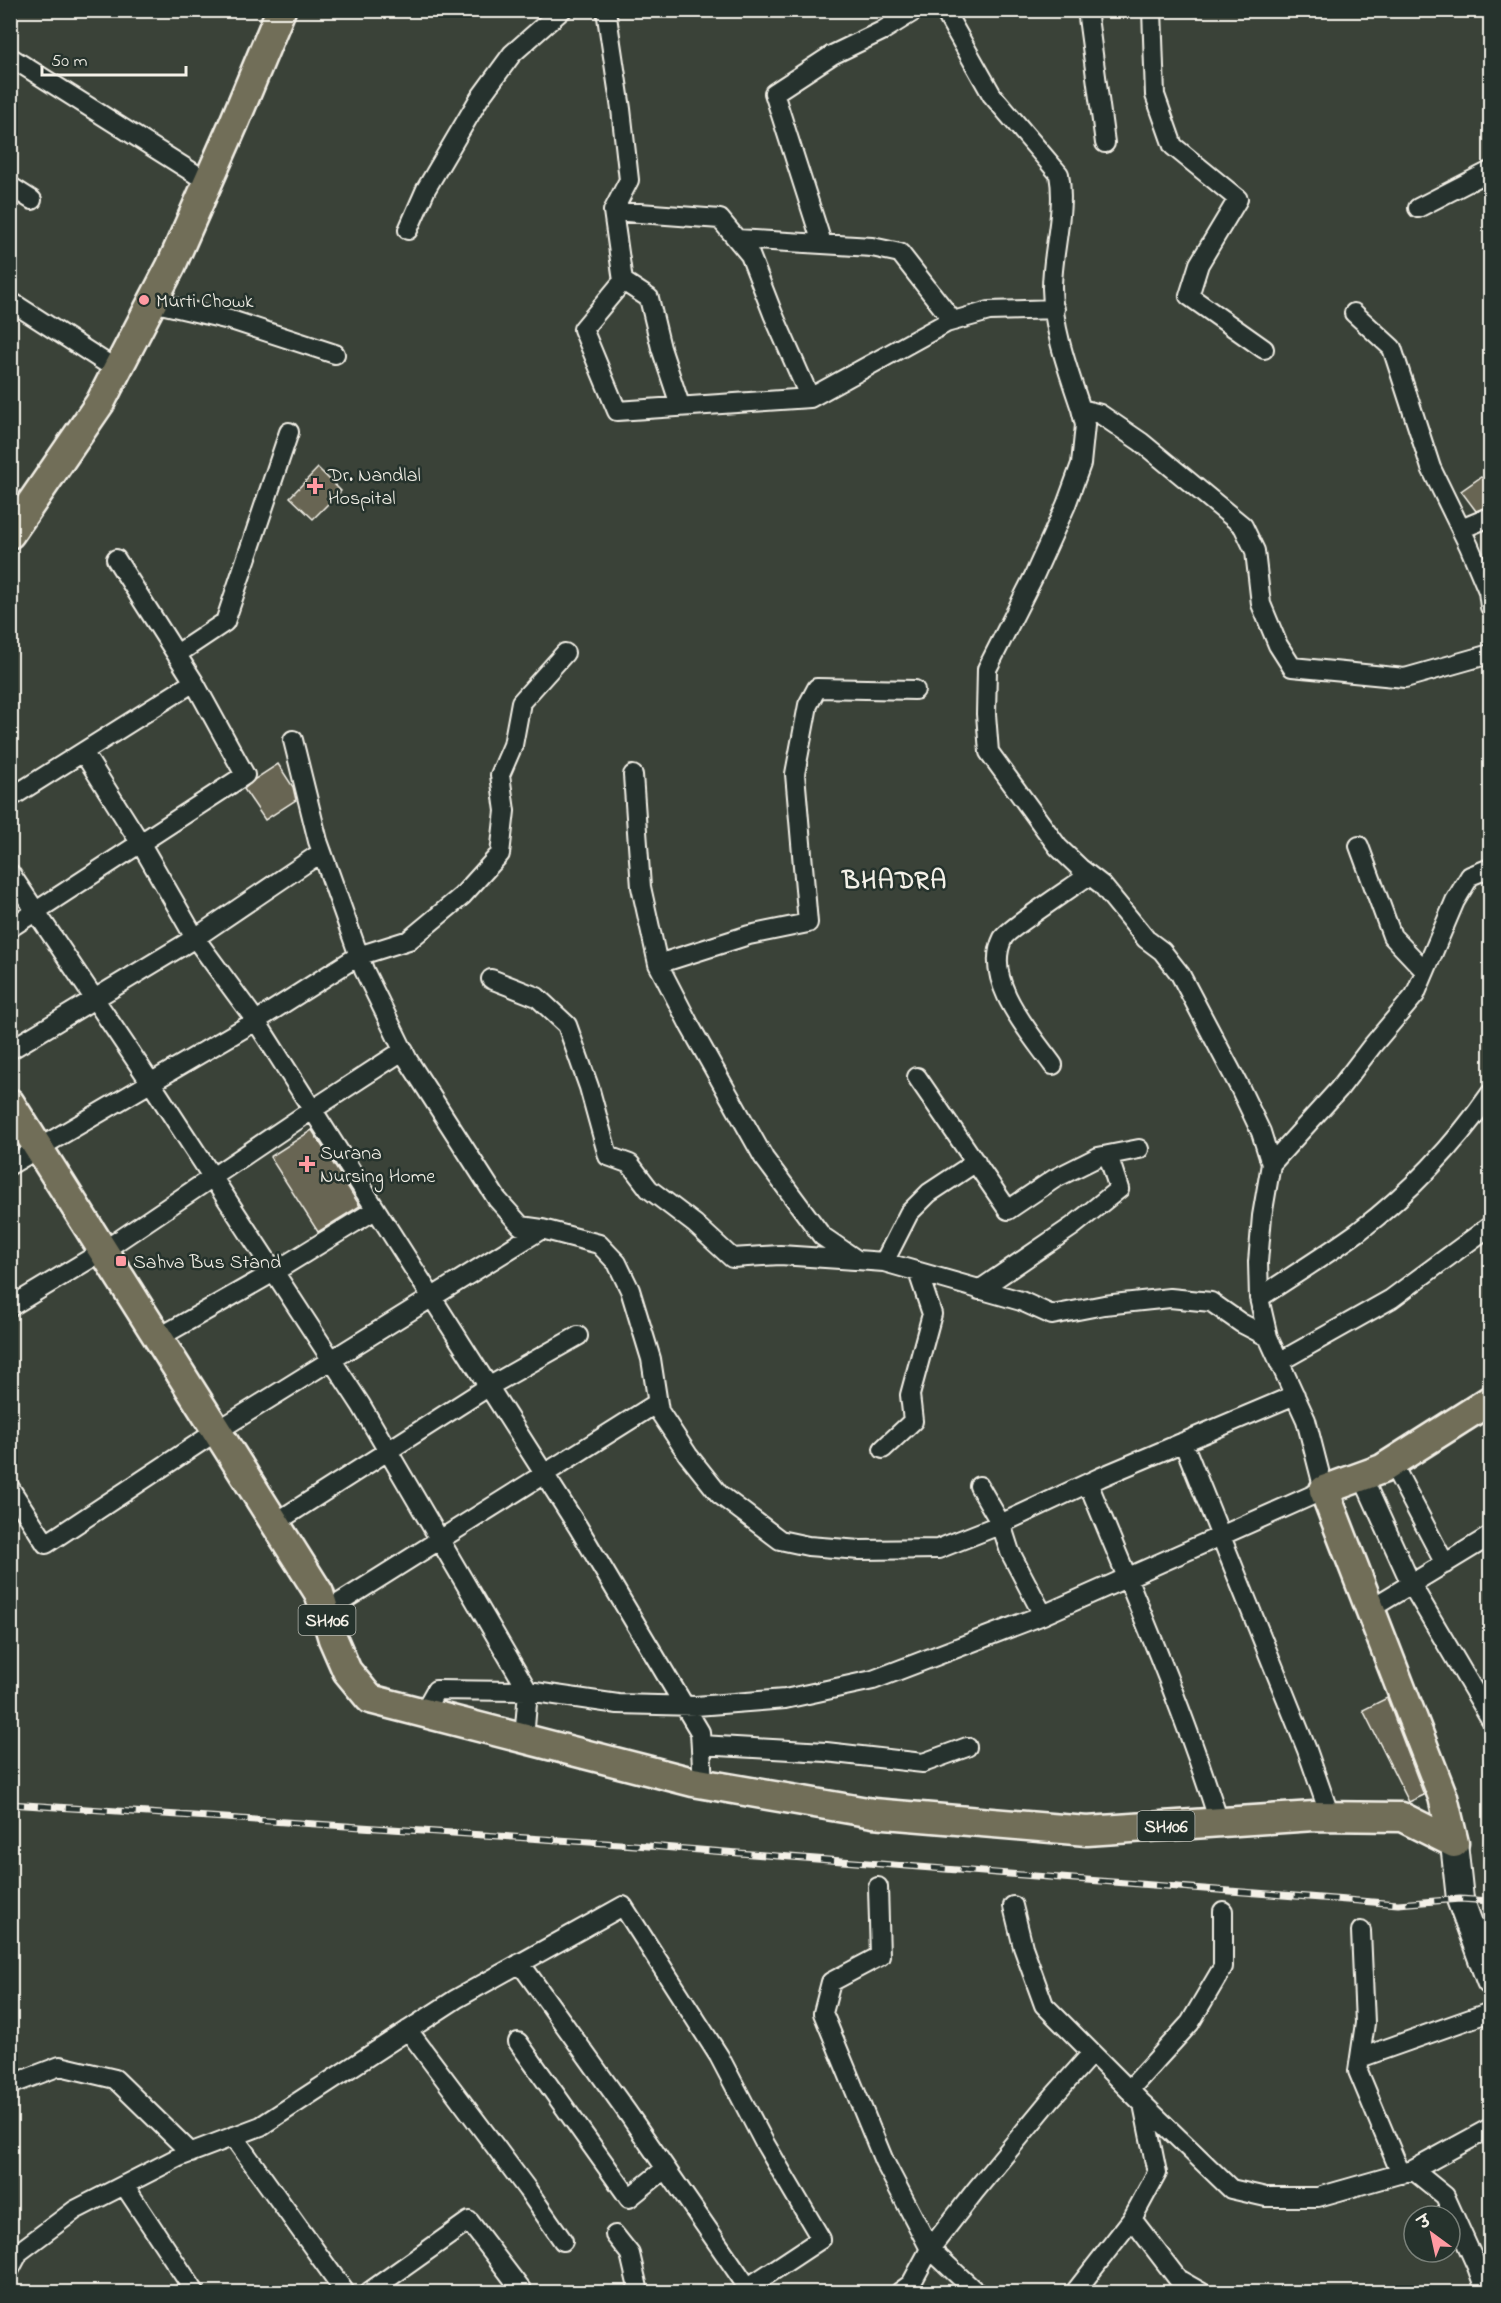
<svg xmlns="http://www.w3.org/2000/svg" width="1501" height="2303" font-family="'Indie Flower','Playpen Sans Deva',sans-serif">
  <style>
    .building { fill: #686552; stroke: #f4f1e8; stroke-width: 1.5 }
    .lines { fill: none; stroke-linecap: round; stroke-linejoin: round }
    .minor-casing { stroke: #f4f1e8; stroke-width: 22 }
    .secondary-casing { stroke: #f4f1e8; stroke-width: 30 }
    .primary-casing { stroke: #f4f1e8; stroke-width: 33 }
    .minor { stroke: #26332d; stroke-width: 18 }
    .secondary { stroke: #26332d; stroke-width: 26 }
    .primary { stroke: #716e59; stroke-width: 28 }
    .rail-casing { stroke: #f4f1e8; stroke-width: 7 }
    .rail { stroke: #26332d; stroke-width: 4.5; stroke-dasharray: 14; stroke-linecap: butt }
    .poi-dot { fill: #ff9aa2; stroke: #26332d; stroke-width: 2 }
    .labels { text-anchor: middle; stroke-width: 5; stroke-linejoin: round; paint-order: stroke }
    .shield { fill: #26332d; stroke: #b6b8b0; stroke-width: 1.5 }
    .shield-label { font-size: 18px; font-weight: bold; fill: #f4f1e8 }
    .poi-label { font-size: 20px; fill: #f4f1e8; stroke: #26332d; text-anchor: start }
    .district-label { font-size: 26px; font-weight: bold; letter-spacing: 1.5px; fill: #f4f1e8; stroke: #26332d }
  </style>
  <rect width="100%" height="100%" fill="#3a4238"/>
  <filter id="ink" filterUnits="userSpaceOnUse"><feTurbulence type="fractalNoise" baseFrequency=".0167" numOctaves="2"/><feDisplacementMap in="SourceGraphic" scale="12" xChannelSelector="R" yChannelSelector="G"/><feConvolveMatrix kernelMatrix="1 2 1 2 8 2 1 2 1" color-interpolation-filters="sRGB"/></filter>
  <g filter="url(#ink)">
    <path class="building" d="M318,468l23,23 -28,28 -23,-22z
      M1481,477l10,8v20l-15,6 -15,-20z
      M278,764l15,23 3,13 -31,20 -21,-31 11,-10z
      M312,1130l48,76 -42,26 -48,-75z
      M1387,1698l37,97 -15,7 -46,-92z"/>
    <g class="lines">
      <defs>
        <path id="minor" d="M606,10l15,99 8,71 -16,31 10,70 26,17 12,50 19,57
          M944,10l48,85 67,79c7,37 -7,77 -7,114 1,42 16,82 29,121l19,5 41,28 102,84 12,25 6,53 17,41 14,22 113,11 85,-24
          M1087,10l18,133
          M1152,10l3,85 18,51 65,53 -39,65 -10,32 75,53
          M10,57l198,125
          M10,186l22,14
          M1418,208l72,-37
          M613,211l107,8 30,36 23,59 37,84
          M408,230l18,-41 53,-90 33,-45 50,-44
          M737,239l135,8 28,6 53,68
          M822,243l-48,-150 58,-38 50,-24 34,-21
          M623,281l-40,48 34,82 193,-13 136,-75 43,-12 66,-2
          M10,301l107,69
          M152,302l82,19 101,33
          M1354,313l38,35 39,120 38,78 19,45 2,16
          M1081,409l4,16 -4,39 -15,41 -32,71 -47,93 -1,45 3,38 69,95 22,21 22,17 44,54 16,12 18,23 59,112 22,46 10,32
          M1461,529l29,-12
          M177,654l48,-32 64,-190
          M293,740l25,101 46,129 44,90 89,139 24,27 21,3 57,15 18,19 13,27 21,69 8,52 29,44 31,39 61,46 28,6 52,4 78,-1 56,-22 107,-50 194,-82
          M83,752l58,92 54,94 61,83 322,506 122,205 3,51
          M633,775l8,112 17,77 32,62 74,132 58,78 35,24 27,2 137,39 31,14 52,-10 66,-7 41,4 30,21 27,14
          M10,798l184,-116 -78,-123
          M1359,846l33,90 33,35
          M10,873l141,210 210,322 167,286 -4,48
          M10,928l235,-153 -51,-93
          M658,964l91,-29 59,-12 -13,-149 13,-69 9,-17 98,2
          M491,979l46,18 30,28 22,62 19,69 22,8 19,25 46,35 37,34 48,-3 75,5
          M10,1050l185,-112 127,-86
          M1053,1065c-23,-32 -71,-85 -50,-127 4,-8 74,-54 86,-63
          M917,1077l91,133 46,-31 44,-22 41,-8
          M10,1165l246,-144 102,-65 51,-16 53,-44 38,-42 5,-43 -5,-36 13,-30 8,-43 44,-49
          M884,1262l25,-49 20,-20 47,-31
          M979,1290l94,-64 46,-37 -11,-34
          M1259,1298c33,-22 67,-43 99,-66 51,-39 96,-86 132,-138
          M10,1307l93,-56 209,-141 92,-60
          M158,1338l116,-66 101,-62
          M1279,1362l112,-63 99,-73
          M1183,1442l124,308 23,66
          M883,1449l30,-28 -3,-26 22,-81 -14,-42
          M1392,1463l53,101
          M1362,1476l49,108 79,134
          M1088,1483c46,112 95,224 131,339
          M979,1486l22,38 9,28 33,63
          M10,1488l36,56 171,-113 325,-202
          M275,1523l213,-136 90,-51
          M1370,1609l120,-73
          M325,1612l332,-209
          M423,1713l13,-23 92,1 90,13 78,2 89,-7 88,-19 170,-65 281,-125 -18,-70 -38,-83 -9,-39 -1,-36 4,-46 9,-52 68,-75 33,-43 43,-51 40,-94 15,-25 20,-8
          M701,1745l125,7 97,11 44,-16
          M878,1887l2,69 -49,26 -8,31 61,148 46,88 46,43
          M1013,1906l10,41 21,58 99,99 14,69 -25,46 -57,73
          M1361,1931l4,92 -7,48 43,103
          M520,1963l107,149 124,180
          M408,2030l119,159 36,52
          M518,2042l111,156 36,-29
          M1360,2058l130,-46
          M10,2085l50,-19 55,13 76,74
          M1129,2090l61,-67 33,-56v-56
          M1143,2104l88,85 35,8h52l95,-27 32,26 32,71 9,25
          M233,2136l112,156
          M1413,2170l77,-42
          M124,2185l71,107
          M1132,2219l46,60 23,13
          M615,2235l15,19 9,38
          M10,2269l9,-17 56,-42 104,-53 82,-31 195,-127 167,-93 96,150 45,86 57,97 -74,49
          M369,2292l100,-71 54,71
          M900,2292l11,-8 19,-35 45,-58 76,-92 41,-46"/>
        <path id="secondary" d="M1454,1843l6,56 30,82"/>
        <path id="primary" d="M10,534l90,-131 17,-33 54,-104 63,-143 47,-113
          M10,1103l309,490 14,46 14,32 23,28 323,83 180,31 214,18 227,-15 88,1 52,26
          M1454,1843l-11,-46 -119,-307 58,-21 107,-68 1,1"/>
      </defs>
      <use href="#minor" class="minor-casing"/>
      <use href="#secondary" class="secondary-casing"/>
      <use href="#primary" class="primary-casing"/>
      <use href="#minor" class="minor"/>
      <use href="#secondary" class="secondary"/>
      <use href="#primary" class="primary"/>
      <defs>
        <path id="rail" d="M10,1804l625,41 763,59 62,-5 30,2"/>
      </defs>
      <use href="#rail" class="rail-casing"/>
      <use href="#rail" class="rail"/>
    </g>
  </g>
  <g class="poi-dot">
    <circle cx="144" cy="300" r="6"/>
    <path d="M312 477h6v6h6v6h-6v6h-6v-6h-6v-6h6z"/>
    <path d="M304 1155h6v6h6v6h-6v6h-6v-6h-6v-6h6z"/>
    <rect x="115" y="1255" width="12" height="12" rx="3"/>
  </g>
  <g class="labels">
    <g class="shield">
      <rect x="298.5" y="1605" width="57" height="30" rx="4.5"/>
      <rect x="1137.5" y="1811" width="57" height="30" rx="4.5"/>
    </g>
    <g class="shield-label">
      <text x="327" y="1626">SH106</text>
      <text x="1166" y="1832">SH106</text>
    </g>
    <g class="poi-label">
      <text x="156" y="307">Murti Chowk</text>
      <text x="328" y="481">Dr. Nandlal<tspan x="328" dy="23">Hospital</tspan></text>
      <text x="320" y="1159">Surana<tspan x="320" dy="23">Nursing Home</tspan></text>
      <text x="133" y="1268">Sahva Bus Stand</text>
    </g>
    <g class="district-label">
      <text x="895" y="888">BHADRA</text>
    </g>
  </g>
  <rect width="1501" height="2303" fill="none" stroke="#26332d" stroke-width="36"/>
  <rect x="18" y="18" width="1465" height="2267" fill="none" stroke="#f4f1e8" stroke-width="2" filter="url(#ink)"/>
  <g transform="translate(1432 2234) rotate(327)"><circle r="28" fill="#26332d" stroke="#787f78" stroke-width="1.5"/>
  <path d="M0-4.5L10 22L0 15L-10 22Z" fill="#ff9aa2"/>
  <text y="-9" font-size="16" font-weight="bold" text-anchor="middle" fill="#f4f1e8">उ</text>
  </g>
  <path d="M42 66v9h144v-9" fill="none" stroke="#f4f1e8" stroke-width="3"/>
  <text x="51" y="66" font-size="18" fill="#f4f1e8" stroke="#26332d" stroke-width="4.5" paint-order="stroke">50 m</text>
</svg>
